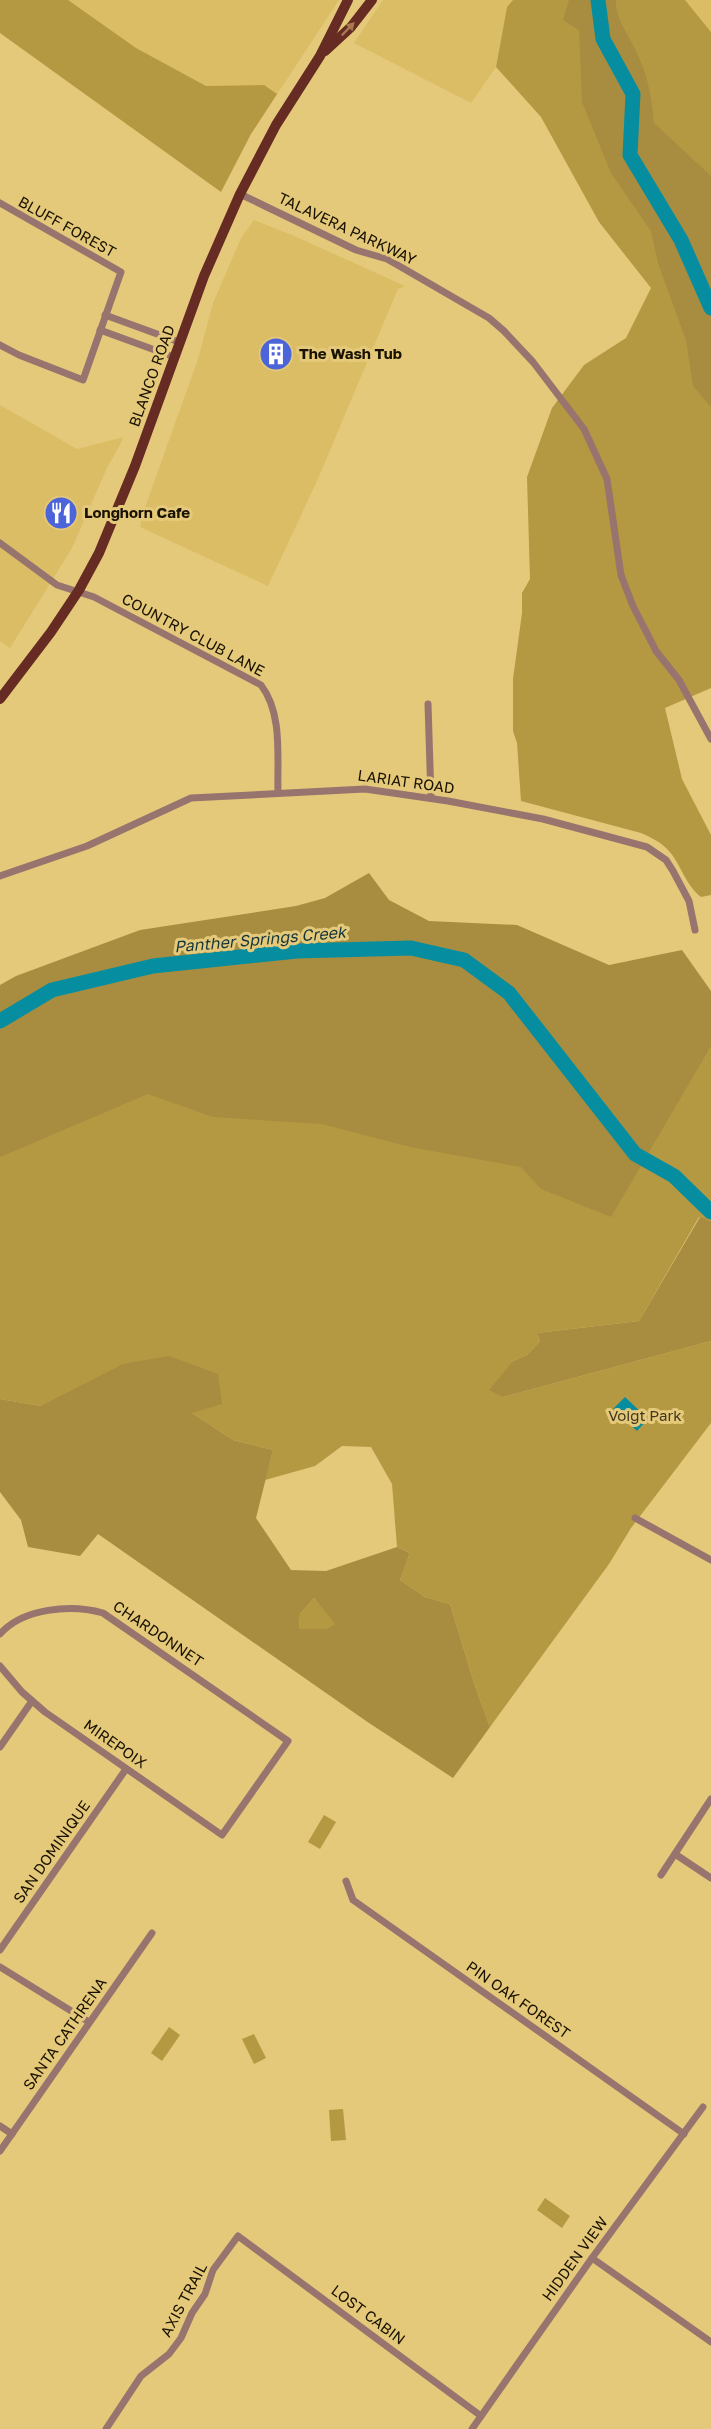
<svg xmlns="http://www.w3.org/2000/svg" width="711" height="2429" font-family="'Golos Text',sans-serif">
	<rect width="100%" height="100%" fill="#e5c97a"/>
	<!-- built -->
	<g fill="#dbbd65">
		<path d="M57,0H339L251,134Z"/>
		<path d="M383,0H513L507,7L496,67L471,103L354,43Z"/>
		<path d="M685,0H711V32L687,3Z"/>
		<path d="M254,220L292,235L405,286L398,289L317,481L268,586L140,527L143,513L198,359L213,303L241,238Z"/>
		<path d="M0,405L77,449L124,437L106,470L72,548L10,648L0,641Z"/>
	</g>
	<!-- green -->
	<g fill="#b59842">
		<path d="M0,0H68L136,48L206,86L264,85L277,94L251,134L221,192L0,33Z"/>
		<path d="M513,0H685L711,32V688L665,708L682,779L711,835V895L701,897C684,884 681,862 666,848C659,841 650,837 641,833L521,801L517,743L513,731V679L522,613V593L530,579L527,477L552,408L584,365L626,338L651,288L599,222L541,117L496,67L507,7Z"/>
		<path d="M711,1030V1221L699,1217L639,1321L537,1333L540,1341L527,1355L513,1361L503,1397L711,1341V1423L631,1528L609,1564L490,1727L475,1686L450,1604L425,1597L400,1580L410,1553L397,1547L392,1484L371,1447L342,1446L315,1466L265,1480L273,1450L233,1440L192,1413L41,1406L0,1399V1124L52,1088Z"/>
		<path d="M314,1598L336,1624L326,1629H299L300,1614Z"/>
		<path d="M324,1815L336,1822L320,1849L308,1842Z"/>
		<path d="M169,2027L180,2035L162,2061L151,2053Z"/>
		<path d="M254,2034L266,2058L254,2064L242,2039Z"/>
		<path d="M343,2109L346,2140L331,2141L329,2110Z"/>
		<path d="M545,2198L570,2216L562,2228L537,2210Z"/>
	</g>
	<!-- forest -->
	<g fill="#a88d40" fill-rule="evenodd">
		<path d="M569,0H616C615,21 633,40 640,60C649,81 652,101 654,123L711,176V407L693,386L686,340L658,263L651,231L611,173L582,102L579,30L563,20Z"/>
		<path d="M369,873L389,900L429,921L517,925L609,965L682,950L711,991V1046L611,1217L541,1189L521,1167L410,1147L322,1124L213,1117L148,1094L0,1157V985L16,976L140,930L296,906L325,898Z"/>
		<path d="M700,1217L711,1221V1341L503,1397L489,1390L513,1361L527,1355L540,1341L537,1333L639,1321Z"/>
		<path d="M169,1356L218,1374L222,1404L192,1413L233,1440L273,1450L256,1518L291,1570L326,1571L397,1547L410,1553L400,1580L425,1597L450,1604L475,1686L490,1727L453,1778L369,1723L98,1534L80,1556L28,1547L21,1520L0,1492V1399L41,1406L123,1364ZM314,1598L335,1624L326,1629H299L300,1614Z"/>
	</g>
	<!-- water -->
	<path fill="#068ea0" d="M625,1397L648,1419L637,1431L613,1409Z"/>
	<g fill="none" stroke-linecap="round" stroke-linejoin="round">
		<!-- river -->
		<g stroke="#068ea0" stroke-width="15">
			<path d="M598,0L603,39L633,94L630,155L681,240L711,308"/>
			<path d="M0,1021L52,990L153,966L297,951L411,948L464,960L509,993L635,1154L674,1176L711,1212"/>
		</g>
		<!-- street -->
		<g stroke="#98746e" stroke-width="7">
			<path d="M240,194L356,250L387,259L401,267L489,318L504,331L533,362L584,429L607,479L621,575L633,606L656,651L679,680L711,739"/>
			<path d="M0,203L121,272L83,380L19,355L0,345"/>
			<path d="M105,315L179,342"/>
			<path d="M100,330L174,357"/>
			<path d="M0,543L57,585L94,597L261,685C283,714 277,757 278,792"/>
			<path d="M428,704L431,798"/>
			<path d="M0,876L87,846L191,798L365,789L448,801L543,819L647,847L666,860L673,871L689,901L695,930"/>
			<path d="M635,1518L711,1560"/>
			<path d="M0,1634C23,1608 71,1604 103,1613L288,1741L222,1835L45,1712L22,1692L0,1666"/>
			<path d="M0,1747L32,1701"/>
			<path d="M675,1854L711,1878"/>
			<path d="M661,1875L711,1799"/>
			<path d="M346,1881L353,1900L684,2134"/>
			<path d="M0,1950L126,1769"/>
			<path d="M0,1967L89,2022"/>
			<path d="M0,2126L12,2134"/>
			<path d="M0,2151L152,1933"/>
			<path d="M592,2258L711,2342"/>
			<path d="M106,2429L141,2376L169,2354L181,2338L192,2313L205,2294L213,2270L238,2236L481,2416"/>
			<path d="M472,2429L592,2258L703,2107"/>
		</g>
		<!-- primary -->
		<g stroke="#662b23" stroke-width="10">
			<path d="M325,51L351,27L372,0"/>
			<path d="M0,699L51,632L79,590L99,553L135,466L204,276L240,194L276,125L320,56L348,0"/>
		</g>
	</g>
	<!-- one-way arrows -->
	<defs><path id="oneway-solid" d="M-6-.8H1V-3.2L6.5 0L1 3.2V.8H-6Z" transform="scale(1.5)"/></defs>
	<use fill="#a67a4e" href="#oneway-solid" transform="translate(348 29) rotate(-46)"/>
	<!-- icons -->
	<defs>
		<symbol id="building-disc" viewBox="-11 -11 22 22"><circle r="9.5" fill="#4c64d9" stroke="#e5c97a"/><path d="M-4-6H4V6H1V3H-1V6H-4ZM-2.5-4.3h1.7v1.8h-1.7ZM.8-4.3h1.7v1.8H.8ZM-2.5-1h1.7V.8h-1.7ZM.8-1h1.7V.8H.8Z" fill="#fff"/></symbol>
		<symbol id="restaurant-disc" viewBox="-11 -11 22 22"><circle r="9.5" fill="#4c64d9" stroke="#e5c97a"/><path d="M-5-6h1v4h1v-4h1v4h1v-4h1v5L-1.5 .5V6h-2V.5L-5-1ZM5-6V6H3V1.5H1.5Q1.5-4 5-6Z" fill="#fff"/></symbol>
	</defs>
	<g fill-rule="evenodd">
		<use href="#building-disc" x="257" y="335" width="38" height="38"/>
		<use href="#restaurant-disc" x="42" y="494" width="38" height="38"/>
	</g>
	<g text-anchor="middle" stroke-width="6" stroke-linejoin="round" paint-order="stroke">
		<!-- street labels -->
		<g font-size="15" fill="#1a1200" stroke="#e5c97a">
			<text transform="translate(67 227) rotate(29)" y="5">BLUFF FOREST</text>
			<text transform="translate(347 229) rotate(25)" y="5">TALAVERA PARKWAY</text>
			<text transform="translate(152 376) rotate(-70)" y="5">BLANCO ROAD</text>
			<text transform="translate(193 635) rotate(28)" y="5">COUNTRY CLUB LANE</text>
			<text transform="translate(406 782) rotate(8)" y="5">LARIAT ROAD</text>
			<text transform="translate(158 1634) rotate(34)" y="5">CHARDONNET</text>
			<text transform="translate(115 1744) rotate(35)" y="5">MIREPOIX</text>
			<text transform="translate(52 1852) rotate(-55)" y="5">SAN DOMINIQUE</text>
			<text transform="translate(518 2000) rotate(35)" y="5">PIN OAK FOREST</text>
			<text transform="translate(65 2034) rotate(-55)" y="5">SANTA CATHRENA</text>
			<text transform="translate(575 2259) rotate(-54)" y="5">HIDDEN VIEW</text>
			<text transform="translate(184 2300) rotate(-62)" y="5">AXIS TRAIL</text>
			<text transform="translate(368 2315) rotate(37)" y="5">LOST CABIN</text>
		</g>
		<!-- poi labels -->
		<g font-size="15" font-weight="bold" fill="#1a1200" stroke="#e5c97a" text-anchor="start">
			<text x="299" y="359">The Wash Tub</text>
			<text x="84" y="518">Longhorn Cafe</text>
		</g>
		<!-- park labels -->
		<g font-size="15" fill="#40371f" stroke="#e5c97a">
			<text x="645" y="1421">Voigt Park</text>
		</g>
		<!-- water labels -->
		<g font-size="16" font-style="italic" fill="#15373c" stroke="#e5c97a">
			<text transform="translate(260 939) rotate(-5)" y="6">Panther Springs Creek</text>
		</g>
	</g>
</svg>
